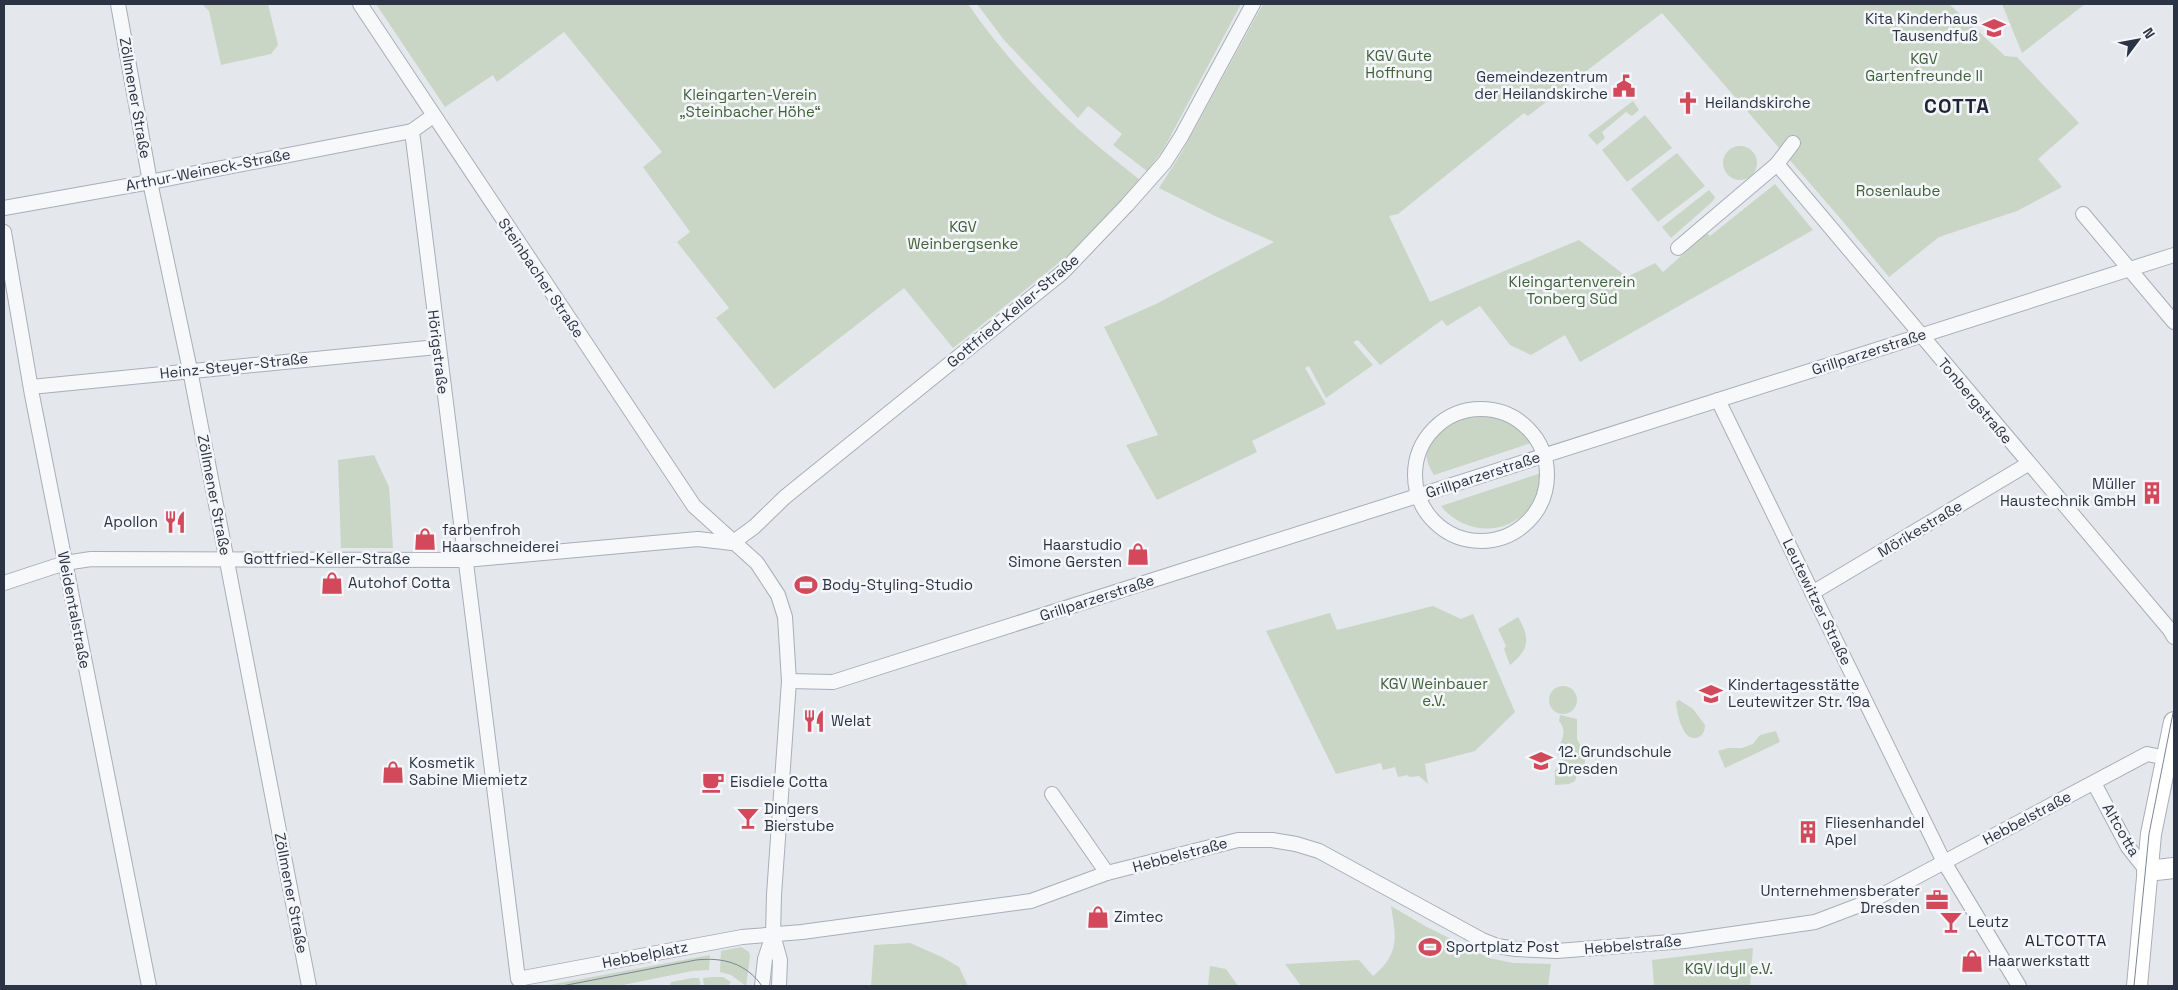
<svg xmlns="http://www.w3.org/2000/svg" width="2178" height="990" font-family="'Space Grotesk',sans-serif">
	<rect width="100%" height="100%" fill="#e4e7ec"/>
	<!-- green -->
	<g fill="#c9d6c5">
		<path d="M202,4H268L278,45L271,54L221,65L209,11Z"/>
		<path d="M376,4H968C999,49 1037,91 1077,128C1097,146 1119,163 1140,180L1072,252L953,348L904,288L774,389L716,318L729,308L677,242L690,232L643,167L662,152L564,32L497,82L493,75L445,107Z"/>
		<path d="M977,4H1241L1163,150L1147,171L1113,145L1122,134L1091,108L1088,106L1078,118L1004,40Z"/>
		<path d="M1263,4H1949L2005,56L2017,57L2079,123L2038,159L2062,187L2017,211L1939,237L1889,277L1840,218L1662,13L1528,116L1524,113L1398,214L1389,216L1430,302L1579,240L1627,277L1655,263L1663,272L1707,233L1710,236L1775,184L1813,230L1580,362L1565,335L1531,355L1510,345L1480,306L1447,326L1442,320L1380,365L1358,340L1353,342L1373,365L1326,398L1309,366L1305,368L1326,404L1252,441L1257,452L1157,500L1126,445L1158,435L1104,327L1156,304L1274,242L1217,217L1159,188L1182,152Z"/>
		<path d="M2002,4H2085L2022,53Z"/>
		<path d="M1633,101L1639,110L1632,116L1626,112L1602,132L1605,138L1597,145L1588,135Z"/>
		<path d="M1645,115L1672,148L1627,182L1602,150Z"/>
		<circle cx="1740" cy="163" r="17"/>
		<path d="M1677,153L1705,186L1658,222L1631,189Z"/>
		<path d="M1709,190L1715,197L1713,201L1671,238L1662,227Z"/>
		<path d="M1478,415C1500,417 1519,423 1531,443L1434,475C1410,439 1448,422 1478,415Z"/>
		<path d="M374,455L389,487L393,548H341L338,460Z"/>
		<path d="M1538,474L1541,475C1539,487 1537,502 1527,511C1503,537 1462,533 1441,506Z"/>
		<path d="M1433,606L1461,619L1473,614L1515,712L1475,751L1425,764L1428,784L1419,776L1409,777L1408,775L1398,777L1395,767L1383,770L1381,763L1336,774L1266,631L1330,613L1337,630Z"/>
		<path d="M1518,617C1530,638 1530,649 1510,665L1504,649L1506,646L1498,629Z"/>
		<circle cx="1563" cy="700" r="14"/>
		<path d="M1679,700L1693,709L1705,725C1705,739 1691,743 1684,731C1679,722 1677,712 1676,702Z"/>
		<path d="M1560,715L1577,719V739L1582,749L1585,748V765L1580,766L1575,781L1569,784L1555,785V770L1563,763L1557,749C1563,740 1567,730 1559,721Z"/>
		<path d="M1776,731L1780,742L1725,768L1718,751L1728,748H1742L1753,744L1760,735Z"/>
		<path d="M1391,906L1425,926L1489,958L1513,963L1551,964L1548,986H1301L1285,964L1359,960L1373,976C1400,954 1396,937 1391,906Z"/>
		<path d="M910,943L942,957L959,967L968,986H871L874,945Z"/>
		<path d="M741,947L749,952L750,956L746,986L731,975L720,972L721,951Z"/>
		<path d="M1753,948L1750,986H1654L1652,960Z"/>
		<path d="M710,955L709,970L692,971L618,986H544Z"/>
		<path d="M1210,966L1226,969L1238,986H1208Z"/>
		<path d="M712,977H723L731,982L728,986H704L703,978Z"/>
		<path d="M692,978H699L701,986H670L671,982Z"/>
	</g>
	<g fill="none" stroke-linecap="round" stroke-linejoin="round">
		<defs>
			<g id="minor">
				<path d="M118,4L150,182L190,370L309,986"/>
				<path d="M360,4L694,506L757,563L778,595L785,617L789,681L774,895L773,935L780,960L779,986"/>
				<path d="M433,116L412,131L518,979L742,937L802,932L1031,901L1107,873L1238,840H1272L1296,844L1319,851L1482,940L1497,946L1516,949L1557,951L1684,941L1815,922L1873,900L2147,754L2167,758"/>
				<path d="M1777,164L2170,630L2174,637"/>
				<path d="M4,208L150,182L412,131"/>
				<path d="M2083,214L2174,322"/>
				<path d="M4,232L32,395L149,986"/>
				<path d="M1678,248L1777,164L1793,143"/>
				<path d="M31,387L437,347"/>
				<path d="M1718,400L1944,862L2019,986"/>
				<circle cx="1481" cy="475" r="66"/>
				<path d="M732,543L754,527L785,497L1063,272L1127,205L1165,162L1181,137L1253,4"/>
				<path d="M4,583L65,563L91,559L465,560L698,539L732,543"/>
				<path d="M1812,593L2028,464"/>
				<path d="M789,681L833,682L2174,255"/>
				<path d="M2094,783L2128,847L2147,871"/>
				<path d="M1052,794L1107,873"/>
				<path d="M762,986L765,959L773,935"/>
			</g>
			<g id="secondary">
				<path d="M2147,871L2174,868"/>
				<path d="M2137,986L2151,834L2174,722"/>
			</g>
		</defs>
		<!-- minor casing -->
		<use href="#minor" stroke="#a9aeb7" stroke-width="16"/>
		<!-- secondary casing -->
		<use href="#secondary" stroke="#a9aeb7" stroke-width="22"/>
		<!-- minor -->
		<use href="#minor" stroke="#f7f8fa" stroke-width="14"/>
		<!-- secondary -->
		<use href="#secondary" stroke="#fff" stroke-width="20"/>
		<!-- tram -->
		<g stroke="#7d8696" stroke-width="1">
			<path d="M562,986L696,960C723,957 746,963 762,986"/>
			<path d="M2134,986L2149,834L2174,708"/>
		</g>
	</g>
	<!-- icons -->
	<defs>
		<symbol id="school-bare" viewBox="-9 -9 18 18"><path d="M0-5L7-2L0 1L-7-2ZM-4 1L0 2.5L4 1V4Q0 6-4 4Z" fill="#d1495b" stroke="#f4f6f9" stroke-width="2.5" paint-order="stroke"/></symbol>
		<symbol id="civic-bare" viewBox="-9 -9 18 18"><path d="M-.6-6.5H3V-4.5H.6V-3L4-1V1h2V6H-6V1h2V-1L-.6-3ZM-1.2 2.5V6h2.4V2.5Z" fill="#d1495b" stroke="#f4f6f9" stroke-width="2.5" paint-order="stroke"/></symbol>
		<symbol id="church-bare" viewBox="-9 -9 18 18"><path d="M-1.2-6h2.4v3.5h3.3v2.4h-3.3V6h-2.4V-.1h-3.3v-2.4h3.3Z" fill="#d1495b" stroke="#f4f6f9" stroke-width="2.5" paint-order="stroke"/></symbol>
		<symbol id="building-bare" viewBox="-9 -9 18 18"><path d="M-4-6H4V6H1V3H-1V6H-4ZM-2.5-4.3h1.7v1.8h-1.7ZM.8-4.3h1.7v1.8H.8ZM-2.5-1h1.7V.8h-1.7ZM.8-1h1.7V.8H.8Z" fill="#d1495b" stroke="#f4f6f9" stroke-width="2.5" paint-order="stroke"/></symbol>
		<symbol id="restaurant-bare" viewBox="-9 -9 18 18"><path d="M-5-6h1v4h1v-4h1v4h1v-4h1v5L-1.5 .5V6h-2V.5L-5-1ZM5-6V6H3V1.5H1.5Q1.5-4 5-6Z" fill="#d1495b" stroke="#f4f6f9" stroke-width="2.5" paint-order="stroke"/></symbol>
		<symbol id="shop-bare" viewBox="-9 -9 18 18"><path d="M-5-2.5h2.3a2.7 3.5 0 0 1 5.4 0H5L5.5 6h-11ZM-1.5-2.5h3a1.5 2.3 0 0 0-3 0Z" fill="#d1495b" stroke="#f4f6f9" stroke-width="2.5" paint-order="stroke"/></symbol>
		<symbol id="stadium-bare" viewBox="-9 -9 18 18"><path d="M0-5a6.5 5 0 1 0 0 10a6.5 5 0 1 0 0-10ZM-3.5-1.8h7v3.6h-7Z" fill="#d1495b" stroke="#f4f6f9" stroke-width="2.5" paint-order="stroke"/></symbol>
		<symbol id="cafe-bare" viewBox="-9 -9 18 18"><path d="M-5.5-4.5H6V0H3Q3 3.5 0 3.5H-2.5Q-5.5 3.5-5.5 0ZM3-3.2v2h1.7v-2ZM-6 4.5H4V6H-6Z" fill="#d1495b" stroke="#f4f6f9" stroke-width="2.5" paint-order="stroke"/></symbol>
		<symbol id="bar-bare" viewBox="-9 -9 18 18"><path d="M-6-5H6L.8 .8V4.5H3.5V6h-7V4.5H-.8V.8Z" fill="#d1495b" stroke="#f4f6f9" stroke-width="2.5" paint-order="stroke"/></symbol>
		<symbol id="office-bare" viewBox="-9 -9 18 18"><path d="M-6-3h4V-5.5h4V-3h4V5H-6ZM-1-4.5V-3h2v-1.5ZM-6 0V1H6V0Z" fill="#d1495b" stroke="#f4f6f9" stroke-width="2.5" paint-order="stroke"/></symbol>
	</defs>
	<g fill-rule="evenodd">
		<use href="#school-bare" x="1978" y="12" width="32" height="32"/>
		<use href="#civic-bare" x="1608" y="70" width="32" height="32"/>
		<use href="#church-bare" x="1672" y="87" width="32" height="32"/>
		<use href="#building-bare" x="2136" y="477" width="32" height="32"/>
		<use href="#restaurant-bare" x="159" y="506" width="32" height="32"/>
		<use href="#shop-bare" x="409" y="523" width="32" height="32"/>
		<use href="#shop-bare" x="1122" y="538" width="32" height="32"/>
		<use href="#shop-bare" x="316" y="567" width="32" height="32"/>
		<use href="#stadium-bare" x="790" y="569" width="32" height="32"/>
		<use href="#school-bare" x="1695" y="678" width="32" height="32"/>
		<use href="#restaurant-bare" x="798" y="705" width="32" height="32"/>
		<use href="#school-bare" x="1525" y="745" width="32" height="32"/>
		<use href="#shop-bare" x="377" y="756" width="32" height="32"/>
		<use href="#cafe-bare" x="697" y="766" width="32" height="32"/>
		<use href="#bar-bare" x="732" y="802" width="32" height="32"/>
		<use href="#building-bare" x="1792" y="816" width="32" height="32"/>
		<use href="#office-bare" x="1921" y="884" width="32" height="32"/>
		<use href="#shop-bare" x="1082" y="901" width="32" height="32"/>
		<use href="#bar-bare" x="1935" y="906" width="32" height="32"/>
		<use href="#stadium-bare" x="1414" y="931" width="32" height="32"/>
		<use href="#shop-bare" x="1956" y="945" width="32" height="32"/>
	</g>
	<g text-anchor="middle" stroke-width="5" stroke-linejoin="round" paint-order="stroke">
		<!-- poi labels -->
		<g font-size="15" fill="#2b3445" stroke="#f4f6f9" text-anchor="start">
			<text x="1978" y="24" text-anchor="end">Kita Kinderhaus<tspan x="1978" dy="17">Tausendfuß</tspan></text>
			<text x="1608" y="82" text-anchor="end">Gemeindezentrum<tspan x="1608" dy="17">der Heilandskirche</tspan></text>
			<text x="1705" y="108">Heilandskirche</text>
			<text x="2136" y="489" text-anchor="end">Müller<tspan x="2136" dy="17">Haustechnik GmbH</tspan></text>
			<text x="158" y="527" text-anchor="end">Apollon</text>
			<text x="442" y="535">farbenfroh<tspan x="442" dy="17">Haarschneiderei</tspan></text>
			<text x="1122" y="550" text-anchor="end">Haarstudio<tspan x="1122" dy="17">Simone Gersten</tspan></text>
			<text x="348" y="588">Autohof Cotta</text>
			<text x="822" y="590">Body-Styling-Studio</text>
			<text x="1728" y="690">Kindertagesstätte<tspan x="1728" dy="17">Leutewitzer Str. 19a</tspan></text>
			<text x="831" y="726">Welat</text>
			<text x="1558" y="757">12. Grundschule<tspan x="1558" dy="17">Dresden</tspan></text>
			<text x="409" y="768">Kosmetik<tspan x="409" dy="17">Sabine Miemietz</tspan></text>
			<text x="730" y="787">Eisdiele Cotta</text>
			<text x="764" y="814">Dingers<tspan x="764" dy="17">Bierstube</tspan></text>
			<text x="1825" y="828">Fliesenhandel<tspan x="1825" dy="17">Apel</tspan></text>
			<text x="1920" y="896" text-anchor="end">Unternehmensberater<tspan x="1920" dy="17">Dresden</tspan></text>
			<text x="1114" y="922">Zimtec</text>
			<text x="1968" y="927">Leutz</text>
			<text x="1446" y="952">Sportplatz Post</text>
			<text x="1988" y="966">Haarwerkstatt</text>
		</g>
		<!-- park labels -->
		<g font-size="15" fill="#3f6138" stroke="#f4f6f9">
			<text x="1399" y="61">KGV Gute<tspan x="1399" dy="17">Hoffnung</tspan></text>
			<text x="1924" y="64">KGV<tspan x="1924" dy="17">Gartenfreunde II</tspan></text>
			<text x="750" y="100">Kleingarten-Verein<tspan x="750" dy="17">„Steinbacher Höhe“</tspan></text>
			<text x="1898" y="196">Rosenlaube</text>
			<text x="963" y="232">KGV<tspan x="963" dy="17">Weinbergsenke</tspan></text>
			<text x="1572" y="287">Kleingartenverein<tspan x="1572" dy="17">Tonberg Süd</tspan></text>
			<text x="1434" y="689">KGV Weinbauer<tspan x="1434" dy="17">e.V.</tspan></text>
			<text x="1729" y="974">KGV Idyll e.V.</text>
		</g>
		<!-- street labels -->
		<g font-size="15" fill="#2b3445" stroke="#f4f6f9">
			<text transform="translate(135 98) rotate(80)" y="5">Zöllmener Straße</text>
			<text transform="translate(208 170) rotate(-11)" y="5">Arthur-Weineck-Straße</text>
			<text transform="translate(541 278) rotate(56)" y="5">Steinbacher Straße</text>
			<text transform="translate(1013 311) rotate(-40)" y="5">Gottfried-Keller-Straße</text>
			<text transform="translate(438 352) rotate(83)" y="5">Hörigstraße</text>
			<text transform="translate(1869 352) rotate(-18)" y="5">Grillparzerstraße</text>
			<text transform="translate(234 366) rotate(-6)" y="5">Heinz-Steyer-Straße</text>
			<text transform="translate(1975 401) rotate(50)" y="5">Tonbergstraße</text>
			<text transform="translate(1483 475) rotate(-18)" y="5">Grillparzerstraße</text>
			<text transform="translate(214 495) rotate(79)" y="5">Zöllmener Straße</text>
			<text transform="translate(1920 529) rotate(-31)" y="5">Mörikestraße</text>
			<text x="327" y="564">Gottfried-Keller-Straße</text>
			<text transform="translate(1097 598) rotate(-18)" y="5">Grillparzerstraße</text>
			<text transform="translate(1817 602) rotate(64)" y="5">Leutewitzer Straße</text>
			<text transform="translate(74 610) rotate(79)" y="5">Weidentalstraße</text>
			<text transform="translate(2027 818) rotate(-28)" y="5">Hebbelstraße</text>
			<text transform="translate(2121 830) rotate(60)" y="5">Altcotta</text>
			<text transform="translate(1180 855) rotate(-15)" y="5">Hebbelstraße</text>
			<text transform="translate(291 893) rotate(79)" y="5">Zöllmener Straße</text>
			<text transform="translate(1633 945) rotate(-5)" y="5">Hebbelstraße</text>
			<text transform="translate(645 955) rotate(-11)" y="5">Hebbelplatz</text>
		</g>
		<!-- neighbourhood labels -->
		<g font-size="16" letter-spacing="1" fill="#1d2536" stroke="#f4f6f9">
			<text x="2066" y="946">ALTCOTTA</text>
		</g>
		<!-- district labels -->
		<g font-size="20" font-weight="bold" letter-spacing="1" fill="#1d2536" stroke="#f4f6f9">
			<text x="1957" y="113">COTTA</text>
		</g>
	</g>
	<!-- border -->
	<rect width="2178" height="990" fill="none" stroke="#2b3445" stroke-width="10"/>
	<!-- north arrow -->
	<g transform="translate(2138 40) rotate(58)" stroke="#f4f6f9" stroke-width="4" paint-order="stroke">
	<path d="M0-4L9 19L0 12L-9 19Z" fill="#2b3445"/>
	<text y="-8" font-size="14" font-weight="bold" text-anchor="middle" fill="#2b3445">N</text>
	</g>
</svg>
